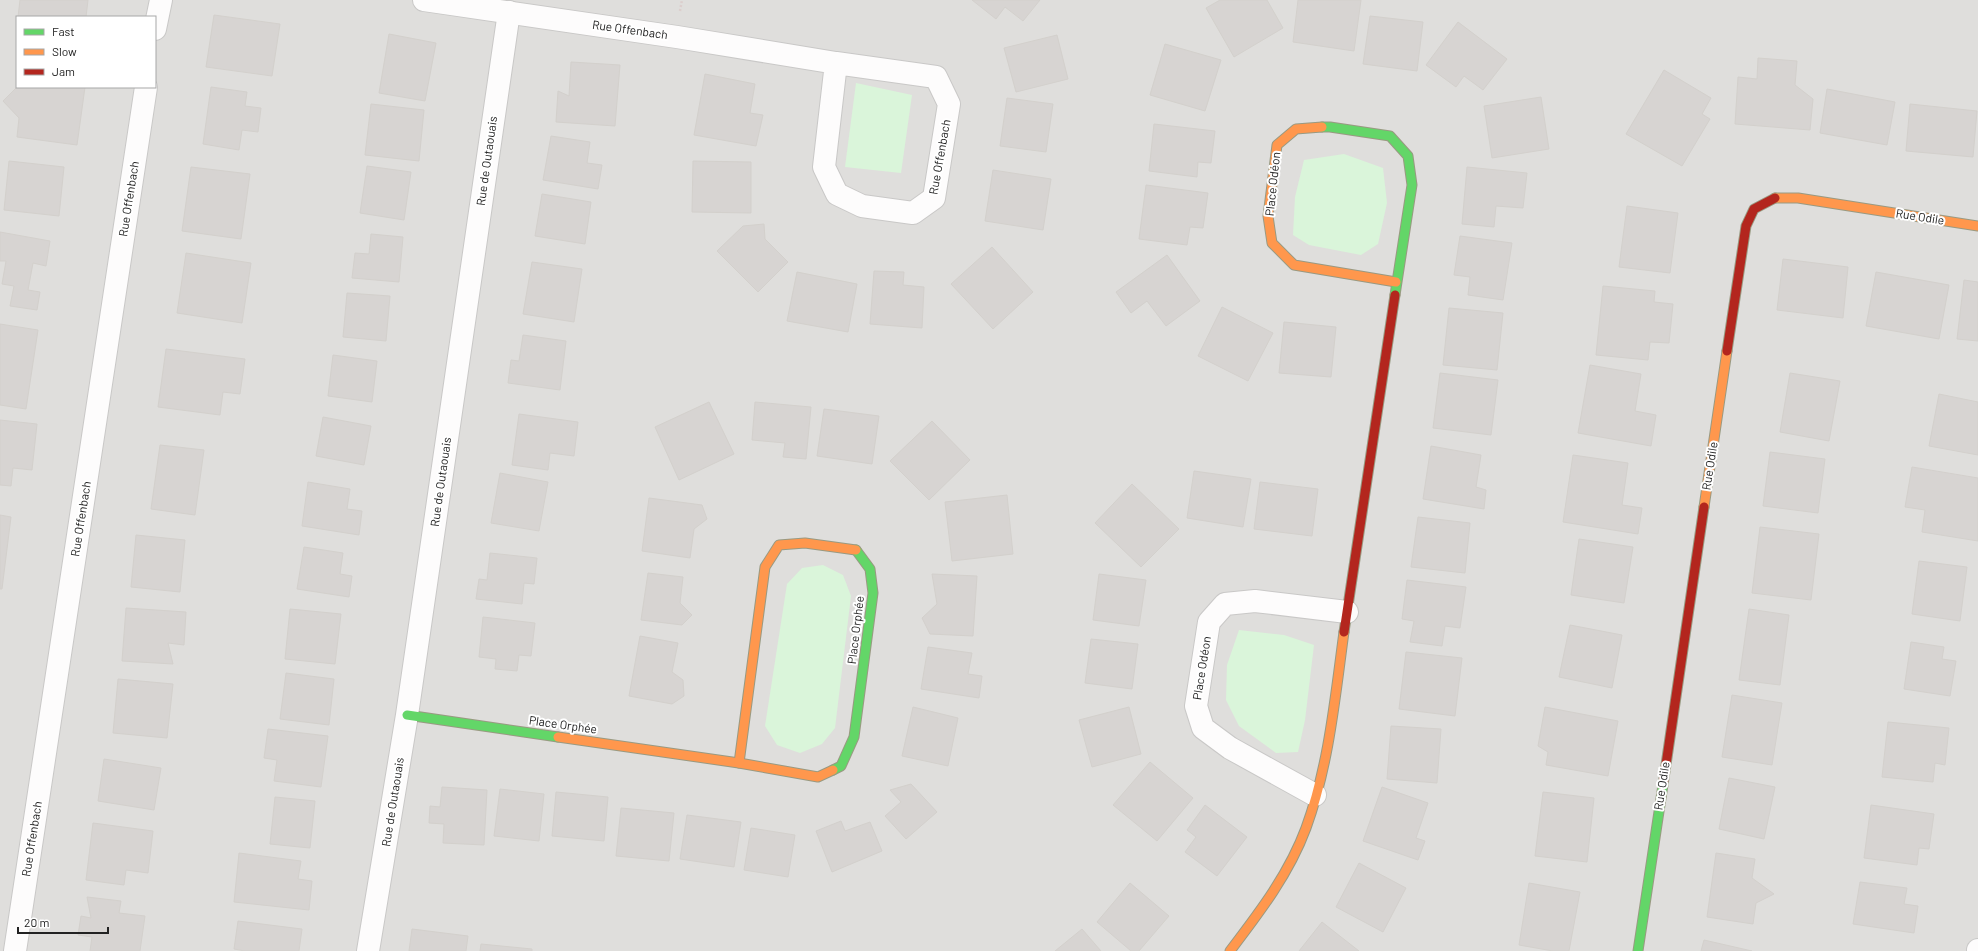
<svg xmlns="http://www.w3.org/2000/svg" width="1978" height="951" font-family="Barlow,sans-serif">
	<rect width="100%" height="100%" fill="#f0eeeb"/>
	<!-- residential -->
	<path fill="#dfdedc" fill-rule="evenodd" d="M0,0H1978V951H0ZM17,17H155V87H17Z"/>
	<!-- park -->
	<g fill="#daf5da">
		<path d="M856,83L912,95L901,173L845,167Z"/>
		<path d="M1344,154L1383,168L1387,203L1378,244L1361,255L1309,245L1293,235L1295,197L1304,160Z"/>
		<path d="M823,565L843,575L851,596L835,728L822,744L800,753L777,745L765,726L787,584L802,568Z"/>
		<path d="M1239,630L1284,635L1314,645L1305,720L1298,752L1276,753L1239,726L1226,700L1227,665Z"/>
	</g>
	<!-- building -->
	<g fill="#d7d4d2" stroke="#d3d0cc">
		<path d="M20,0H88L86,17H18Z"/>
		<path d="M972,0H1040L1023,21L1005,7L996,19Z"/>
		<path d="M1220,0H1267L1283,28L1234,57L1206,8Z"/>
		<path d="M1298,0H1361L1354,51L1293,42Z"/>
		<path d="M214,15L280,24L272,76L206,67Z"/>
		<path d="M1370,16L1423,22L1417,71L1363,64Z"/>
		<path d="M1458,22L1507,59L1483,90L1464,76L1456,87L1426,65Z"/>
		<path d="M389,34L436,43L425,101L379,93Z"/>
		<path d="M1057,35L1068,79L1016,92L1004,48Z"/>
		<path d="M1165,44L1221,60L1205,111L1150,95Z"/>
		<path d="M1758,58L1797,61L1795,85L1813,99L1810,130L1735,124L1738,77L1757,79Z"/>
		<path d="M571,62L620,65L615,126L556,122L558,91L569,96Z"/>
		<path d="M1664,70L1711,98L1702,114L1710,119L1682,166L1626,134Z"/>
		<path d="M705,74L755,84L750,113L763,115L756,146L694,135Z"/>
		<path d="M17,87H85L77,145L17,137L19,118L3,101Z"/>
		<path d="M211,87L247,92L245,106L261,108L258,132L242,130L239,150L203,144Z"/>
		<path d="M1827,89L1895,102L1887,145L1820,133Z"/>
		<path d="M1541,97L1549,149L1492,158L1484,106Z"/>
		<path d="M1007,98L1053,104L1046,152L1000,146Z"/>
		<path d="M371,104L424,110L419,161L365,155Z"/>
		<path d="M1910,104L1977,111L1973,157L1906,151Z"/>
		<path d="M1154,124L1215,131L1211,163L1198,162L1197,177L1149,171Z"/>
		<path d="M551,136L590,142L587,163L602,165L598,189L543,180Z"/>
		<path d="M9,161L64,167L59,216L4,210Z"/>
		<path d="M693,161L751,162V213L692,212Z"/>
		<path d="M367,166L411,172L404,220L360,213Z"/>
		<path d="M191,167L250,174L241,239L182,231Z"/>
		<path d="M1467,167L1527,173L1523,208L1496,206L1494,227L1462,224Z"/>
		<path d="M993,170L1051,179L1043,230L985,221Z"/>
		<path d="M1146,185L1208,193L1203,228L1190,227L1187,245L1139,239Z"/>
		<path d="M542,194L591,202L585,244L535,236Z"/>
		<path d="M1627,206L1678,213L1670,273L1619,267Z"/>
		<path d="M764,224L765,239L788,262L758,292L717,251L743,226Z"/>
		<path d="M0,232L50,241L46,266L33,263L28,290L40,292L37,310L10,306L14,286L2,284L6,261H0Z"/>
		<path d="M371,234L403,237L399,282L352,278L355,253L369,254Z"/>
		<path d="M1460,236L1512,243L1503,300L1468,295L1470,277L1454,275Z"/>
		<path d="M992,247L1033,292L993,329L951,284Z"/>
		<path d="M186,253L251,263L242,323L177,313Z"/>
		<path d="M1167,255L1200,301L1166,326L1147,301L1131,313L1116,292Z"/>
		<path d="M1783,259L1848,267L1843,318L1777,310Z"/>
		<path d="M532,262L582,269L574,322L523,314Z"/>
		<path d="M874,271L904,272L903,285L924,287L922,328L870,324Z"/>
		<path d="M797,272L857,284L848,332L787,321Z"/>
		<path d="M1876,272L1949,285L1939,339L1866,326Z"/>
		<path d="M1964,280L1978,282V341L1957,339Z"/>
		<path d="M1603,286L1655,291L1654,302L1673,304L1669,343L1650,342L1648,360L1596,355Z"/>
		<path d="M347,293L390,296L386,341L343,337Z"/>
		<path d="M1222,307L1273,333L1248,381L1198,356Z"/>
		<path d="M1449,308L1503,313L1497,370L1443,365Z"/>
		<path d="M1284,322L1336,327L1331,377L1279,373Z"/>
		<path d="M0,324L38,330L26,409L0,405Z"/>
		<path d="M523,335L566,341L560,390L508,383L511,360L519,361Z"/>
		<path d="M166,349L245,359L240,394L223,392L220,415L158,407Z"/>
		<path d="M333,355L377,361L372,402L328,396Z"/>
		<path d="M1590,365L1641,374L1635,411L1656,415L1651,446L1578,433Z"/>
		<path d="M1440,373L1498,380L1491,435L1433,428Z"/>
		<path d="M1790,373L1840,381L1829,441L1780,432Z"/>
		<path d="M1939,394L1978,402V455L1929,446Z"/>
		<path d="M709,402L734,454L679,480L655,427Z"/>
		<path d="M755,402L811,407L806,459L783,457L785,443L752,440Z"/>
		<path d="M824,409L879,416L872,464L817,456Z"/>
		<path d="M519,414L578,422L574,456L550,453L548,470L512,465Z"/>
		<path d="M323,417L371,426L364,465L316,456Z"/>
		<path d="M0,420L37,424L32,470L13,468L11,486L0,485Z"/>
		<path d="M932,421L970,460L929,500L890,461Z"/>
		<path d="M160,445L204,450L195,515L151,509Z"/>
		<path d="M1431,446L1481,455L1476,487L1486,490L1484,509L1423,499Z"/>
		<path d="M1770,452L1825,459L1818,513L1763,506Z"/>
		<path d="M1573,455L1628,463L1622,505L1642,508L1638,534L1563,522Z"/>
		<path d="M1912,467L1978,478V541L1922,532L1925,510L1905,507Z"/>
		<path d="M1194,471L1251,479L1243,527L1187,518Z"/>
		<path d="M500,473L548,482L539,531L491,523Z"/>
		<path d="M308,482L350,489L347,509L362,511L359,535L302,526Z"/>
		<path d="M1260,482L1318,489L1312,536L1254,529Z"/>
		<path d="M1132,484L1179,529L1141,567L1095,523Z"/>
		<path d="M1007,495L1013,554L952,561L945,502Z"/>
		<path d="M649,498L702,505L707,519L694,529L690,558L642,551Z"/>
		<path d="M0,515L11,517L2,589H0Z"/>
		<path d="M1418,517L1470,523L1465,573L1411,567Z"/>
		<path d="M1760,527L1819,534L1811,600L1752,593Z"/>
		<path d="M136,535L185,540L180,592L131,587Z"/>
		<path d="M1579,539L1633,547L1624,603L1571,595Z"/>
		<path d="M304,547L343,553L340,574L352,576L349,597L297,589Z"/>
		<path d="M490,553L537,558L534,584L524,583L522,604L476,599L479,579L487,580Z"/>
		<path d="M1919,561L1967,567L1960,621L1912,614Z"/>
		<path d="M648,573L683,577L680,603L692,615L682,625L641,620Z"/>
		<path d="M932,574L977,576L973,636L930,634L922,618L937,604Z"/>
		<path d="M1099,574L1146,580L1139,626L1093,620Z"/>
		<path d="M1407,580L1466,587L1460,628L1445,626L1442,646L1410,642L1414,621L1402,619Z"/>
		<path d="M126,608L186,612L184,645L168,643L173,664L122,661Z"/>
		<path d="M290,609L341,614L335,664L285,659Z"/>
		<path d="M1749,609L1789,615L1780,685L1739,680Z"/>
		<path d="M483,617L535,623L531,656L519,655L517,671L495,669L496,659L479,657Z"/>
		<path d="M1570,625L1622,635L1612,688L1559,677Z"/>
		<path d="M640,636L678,643L672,672L683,680L684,696L672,704L629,696Z"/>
		<path d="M1091,639L1138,644L1132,689L1085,683Z"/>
		<path d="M1911,642L1944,647L1942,659L1956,661L1950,696L1904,689Z"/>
		<path d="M928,647L972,653L968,674L982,676L979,698L921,689Z"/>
		<path d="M1406,652L1462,658L1455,716L1399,709Z"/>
		<path d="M286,673L334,679L329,725L280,719Z"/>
		<path d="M118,679L173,684L167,738L113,733Z"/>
		<path d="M1732,695L1782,703L1772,765L1722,757Z"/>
		<path d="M913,707L958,718L948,766L902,756Z"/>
		<path d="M1129,707L1141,754L1092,767L1079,720Z"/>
		<path d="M1545,707L1618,721L1608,776L1546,765L1548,752L1538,746Z"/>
		<path d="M1888,722L1949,728L1945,765L1935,763L1933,782L1882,777Z"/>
		<path d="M1391,726L1441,729L1437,783L1387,779Z"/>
		<path d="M268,729L328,736L321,787L274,781L277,760L264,758Z"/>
		<path d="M104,759L161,768L154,810L98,801Z"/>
		<path d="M1150,762L1193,798L1157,841L1113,805Z"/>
		<path d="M1729,778L1775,787L1764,839L1719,829Z"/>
		<path d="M911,784L937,812L906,839L885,816L901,802L890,790Z"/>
		<path d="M442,787L487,790L484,845L443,843L444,824L429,823L430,806L440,807Z"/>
		<path d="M1382,787L1428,803L1416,838L1425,841L1418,860L1363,841Z"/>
		<path d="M500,789L544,794L539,841L494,836Z"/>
		<path d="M556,792L608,797L604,841L552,836Z"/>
		<path d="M1543,792L1594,798L1587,862L1535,856Z"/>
		<path d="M275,797L315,801L310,848L270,844Z"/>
		<path d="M1205,805L1247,837L1217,876L1185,852L1196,837L1187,830Z"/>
		<path d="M1871,805L1934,814L1929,849L1919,848L1917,865L1864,858Z"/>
		<path d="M621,808L674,813L669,861L616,856Z"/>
		<path d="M687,815L741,822L734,867L680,859Z"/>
		<path d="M841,821L845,831L870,822L882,851L832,872L816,831Z"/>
		<path d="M93,823L153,831L148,873L126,870L124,885L86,880Z"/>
		<path d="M751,828L795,835L788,877L744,870Z"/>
		<path d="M239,853L301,861L298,879L312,881L309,910L234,902Z"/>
		<path d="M1716,853L1755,859L1752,878L1774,894L1756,903L1753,924L1707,917Z"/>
		<path d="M1359,863L1406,888L1383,932L1336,907Z"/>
		<path d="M1860,882L1907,888L1904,904L1918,906L1914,933L1853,924Z"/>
		<path d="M1130,883L1169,916L1139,951H1131L1097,922Z"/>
		<path d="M1529,883L1580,892L1569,951H1553L1519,945Z"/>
		<path d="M87,897L121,901L119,913L145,916L140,951H90L92,937L78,935L81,916L91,918Z"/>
		<path d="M238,921L302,929L299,951H245L234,949Z"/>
		<path d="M1322,922L1359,951H1299Z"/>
		<path d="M412,929L468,936L466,951H409Z"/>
		<path d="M1082,929L1101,951H1055Z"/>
		<path d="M1704,940L1752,951H1701Z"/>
		<path d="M481,944L532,949V951H480Z"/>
	</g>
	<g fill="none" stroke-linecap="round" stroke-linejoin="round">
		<defs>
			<g id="street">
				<path d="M424,0L677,37L836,63L936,77L949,104L934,198L913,213L862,206L837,194L824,167L836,63"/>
				<path d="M155,29L161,0"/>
				<path d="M1315,795L1230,748L1203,728L1196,706L1209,622L1225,604L1255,601L1347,612"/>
				<path d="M15,951L146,87"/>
				<path d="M368,951L407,715L509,12"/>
				<path d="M1978,951V950"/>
			</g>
			<g id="fast">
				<path d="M1322,127H1330L1390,136L1408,156L1412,185L1395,295"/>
				<path d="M407,715L558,737"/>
				<path d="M833,770L841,766L854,737L873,593L870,569L856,550"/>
				<path d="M1638,951L1663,785"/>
			</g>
			<g id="slow">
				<path d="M1322,127L1296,129L1277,145L1268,216L1272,243L1294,265L1396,282"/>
				<path d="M1775,198H1798L1978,226"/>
				<path d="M1704,507L1727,351"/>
				<path d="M558,737L739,763L818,777L833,770"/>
				<path d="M739,763L765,567L779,545L805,543L856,550"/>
				<path d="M1230,951C1259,913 1289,874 1306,828C1329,765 1335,698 1344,632"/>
			</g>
			<g id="jam">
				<path d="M1727,351L1746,226L1754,209L1775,198"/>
				<path d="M1344,632L1395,295"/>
				<path d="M1663,785L1704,507"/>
			</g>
		</defs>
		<!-- street casing -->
		<use href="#street" stroke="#c9c8c7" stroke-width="24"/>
		<!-- fast casing -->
		<use href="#fast" stroke="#999a82" stroke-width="11"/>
		<!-- slow casing -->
		<use href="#slow" stroke="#999a82" stroke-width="11"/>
		<!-- jam casing -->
		<use href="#jam" stroke="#999a82" stroke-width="11"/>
		<!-- path -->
		<path stroke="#dccecd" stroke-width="2.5" stroke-dasharray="2 2" stroke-linecap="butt" d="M680,11L682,0"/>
		<!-- street -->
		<use href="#street" stroke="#fdfcfc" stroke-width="22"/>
		<!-- fast -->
		<use href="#fast" stroke="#63d668" stroke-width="9"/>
		<!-- slow -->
		<use href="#slow" stroke="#ff974d" stroke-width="9"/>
		<!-- jam -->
		<use href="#jam" stroke="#b3261e" stroke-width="9"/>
	</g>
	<g text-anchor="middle" stroke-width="4" stroke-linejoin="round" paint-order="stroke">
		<!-- street labels -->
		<g font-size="12" fill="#222" stroke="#fff">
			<text transform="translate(630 30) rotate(8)" y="4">Rue Offenbach</text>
			<text transform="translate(940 157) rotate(-80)" y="4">Rue Offenbach</text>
			<text transform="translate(487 161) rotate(-82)" y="4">Rue de Outaouais</text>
			<text transform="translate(1273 184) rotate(-84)" y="4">Place Odéon</text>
			<text transform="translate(129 199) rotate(-81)" y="4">Rue Offenbach</text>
			<text transform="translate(1920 217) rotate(9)" y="4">Rue Odile</text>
			<text transform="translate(1710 466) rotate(-81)" y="4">Rue Odile</text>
			<text transform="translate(441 482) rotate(-82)" y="4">Rue de Outaouais</text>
			<text transform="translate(81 519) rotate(-81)" y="4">Rue Offenbach</text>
			<text transform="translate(856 630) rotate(-83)" y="4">Place Orphée</text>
			<text transform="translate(1202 668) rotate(-81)" y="4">Place Odéon</text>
			<text transform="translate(563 725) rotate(8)" y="4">Place Orphée</text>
			<text transform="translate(1662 786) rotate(-81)" y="4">Rue Odile</text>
			<text transform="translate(393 802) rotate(-81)" y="4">Rue de Outaouais</text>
			<text transform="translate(32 839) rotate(-81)" y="4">Rue Offenbach</text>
		</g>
	</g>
	<!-- legend -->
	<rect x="16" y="16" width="140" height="72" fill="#ffffff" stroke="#a7a7a7"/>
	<rect x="24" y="29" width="20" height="6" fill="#63d668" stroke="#a7a7a7"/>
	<text x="52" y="36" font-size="12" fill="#222222">Fast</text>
	<rect x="24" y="49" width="20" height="6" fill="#ff974d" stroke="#a7a7a7"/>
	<text x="52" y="56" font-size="12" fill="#222222">Slow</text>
	<rect x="24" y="69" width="20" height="6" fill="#b3261e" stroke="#a7a7a7"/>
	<text x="52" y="76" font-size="12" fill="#222222">Jam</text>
	<!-- scale -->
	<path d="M18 927v6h90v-6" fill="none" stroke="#222222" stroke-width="2"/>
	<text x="24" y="927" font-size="12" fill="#222222" stroke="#ffffff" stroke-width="3" paint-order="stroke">20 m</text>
</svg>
